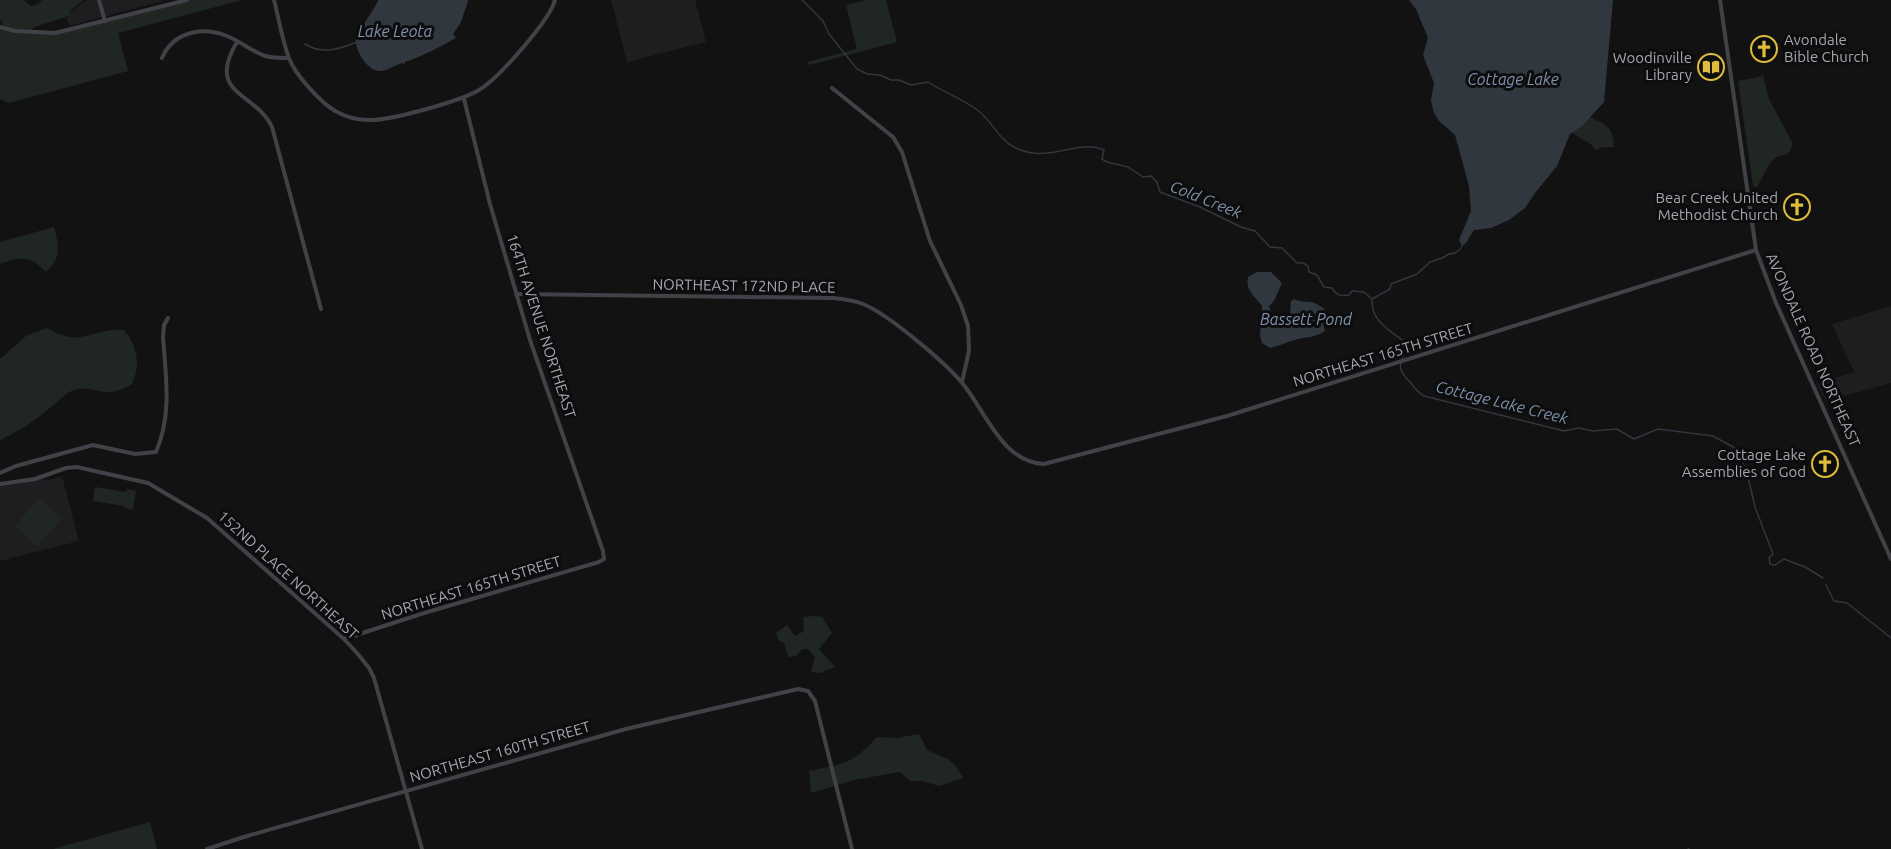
<svg xmlns="http://www.w3.org/2000/svg" width="1891" height="849" font-family="Ubuntu,sans-serif">
	<rect width="100%" height="100%" fill="#121213"/>
	<!-- built -->
	<g fill="#1e1e20">
		<path d="M87,0H166L69,26L67,19L71,12Z"/>
		<path d="M611,0H695L706,42L627,62Z"/>
		<path d="M1891,306V383L1826,401L1817,384L1854,372L1832,324Z"/>
		<path d="M62,476L79,541L0,561V484L40,478L45,481Z"/>
	</g>
	<!-- green -->
	<g fill="#202722">
		<path d="M0,0H23L32,6L38,4L42,0H84L71,10L69,16L34,27L28,33L45,34L186,0H242L118,33L128,71L9,103L0,99V27L5,28L0,19Z"/>
		<path d="M866,0H886L897,42L809,65L807,62L857,49L846,5Z"/>
		<path d="M1763,76L1769,99L1793,144L1788,154C1768,156 1767,172 1757,187L1753,186L1738,81Z"/>
		<path d="M1590,117C1607,126 1613,126 1614,147H1603L1595,150L1592,145L1572,133Z"/>
		<path d="M54,227C59,247 62,257 46,272C30,255 21,256 0,264V242Z"/>
		<path d="M47,328C82,349 91,328 124,330C137,345 141,366 132,384C125,388 115,393 106,392C96,391 88,387 78,389C66,391 60,400 51,407C36,420 18,432 0,440V359L26,336Z"/>
		<path d="M95,487L126,492L127,489L136,491L133,510L124,508V506L93,501Z"/>
		<path d="M39,498L62,518L37,546L15,526Z"/>
		<path d="M813,616L822,617L832,633L819,649L835,667L820,673L811,672L815,657L808,649H802L796,656L788,657L784,643L779,641L776,633L787,625L795,636L804,631L803,617Z"/>
		<path d="M919,734L927,750L948,759L956,766L963,778L939,786L922,781H910L900,772L854,780L811,793L809,771C845,763 851,765 877,737L897,738Z"/>
		<path d="M150,822L157,849H53Z"/>
	</g>
	<!-- water -->
	<g fill="#30373e">
		<path d="M378,0H468V1L461,22L453,34L456,38C442,46 421,57 405,62V64L402,63C394,65 388,71 380,71C365,71 351,44 357,31C359,28 362,27 364,24C368,17 376,7 378,0Z"/>
		<path d="M1409,0H1613L1604,102L1582,126L1570,134L1557,166L1535,193L1525,208L1509,220L1491,228L1474,230L1466,243L1462,246L1459,240L1471,211L1469,186L1455,135L1439,121L1434,113L1431,101L1434,83L1423,55L1428,38L1416,9Z"/>
		<path d="M1257,272H1271L1282,283L1274,301L1269,306L1274,324L1283,322L1290,314L1291,301L1294,299C1308,305 1311,297 1325,310L1323,323L1325,331C1312,339 1307,336 1295,340C1287,342 1279,346 1270,348L1262,343L1260,336L1262,306C1255,296 1245,291 1248,277Z"/>
	</g>
	<g fill="none" stroke-linecap="round" stroke-linejoin="round">
		<!-- stream -->
		<g stroke="#30373e" stroke-width="1.5">
			<path d="M802,0L823,21L829,34L857,69L867,74L880,75L891,80H899L911,85L928,82C943,92 961,98 976,109C998,125 999,148 1032,153C1056,157 1081,140 1104,150L1102,159L1107,162L1128,167L1143,177L1151,176L1157,182L1160,192L1200,207L1241,227L1255,231L1270,247L1282,248L1297,263H1303L1308,266L1309,272L1317,275L1324,287L1332,288C1337,296 1340,296 1349,295L1352,291L1364,292L1372,299"/>
			<path d="M305,44C322,55 340,49 357,42"/>
			<path d="M1372,299L1390,289L1391,284L1417,274L1430,262L1442,258L1449,254C1455,254 1459,252 1462,246"/>
			<path d="M1372,300C1371,321 1390,331 1405,342C1408,361 1390,362 1410,382C1415,388 1417,392 1424,396L1564,431L1579,428L1593,431L1617,429L1634,439L1658,429L1713,436L1737,449L1744,466"/>
			<path d="M1748,477L1755,507L1773,554L1769,558L1770,564L1775,565L1784,559L1805,567L1823,578"/>
			<path d="M1826,585L1834,601L1847,603L1891,638"/>
			<path d="M1688,848L1689,849"/>
		</g>
		<!-- secondary -->
		<g stroke="#414248" stroke-width="4">
			<path d="M99,0L105,21"/>
			<path d="M274,0C279,19 282,40 289,58C295,75 322,104 337,112C346,117 358,120 369,120C389,121 461,101 479,90C498,79 550,20 555,0"/>
			<path d="M1720,0L1756,250L1776,303L1891,559"/>
			<path d="M0,27L15,31L55,33L187,0"/>
			<path d="M237,42C205,95 256,92 272,127L321,309"/>
			<path d="M162,58C173,32 202,26 227,36C240,41 251,51 265,56C272,58 280,58 288,58"/>
			<path d="M832,88L893,137L902,152L930,241L961,305L968,326L969,351L962,382"/>
			<path d="M516,294L832,298C842,299 853,300 863,304C888,314 946,363 963,384C986,412 1002,462 1044,464L1227,416L1756,250"/>
			<path d="M0,473L16,466L93,445L135,454L156,452C172,415 166,378 163,337L164,325L168,318"/>
			<path d="M0,484L35,479L66,468L77,467L148,483L207,518L344,639L357,653L369,668L374,678L422,849"/>
			<path d="M344,639L424,613L599,562L604,559L603,551L530,340L490,204L464,99"/>
			<path d="M207,849L247,836L626,729L798,689L808,691L815,701L852,849"/>
		</g>
	</g>
	<!-- icons -->
	<defs>
		<symbol id="church-ring" viewBox="-11 -11 22 22"><circle r="9.5" fill="#0d0d0e" stroke="#e0bc3d" stroke-width="1.5"/><path d="M-1.2-6h2.4v3.5h3.3v2.4h-3.3V6h-2.4V-.1h-3.3v-2.4h3.3Z" fill="#e0bc3d"/></symbol>
		<symbol id="library-ring" viewBox="-11 -11 22 22"><circle r="9.5" fill="#0d0d0e" stroke="#e0bc3d" stroke-width="1.5"/><path d="M-6-4Q-3-5.5-.7-3.5V5Q-3 3-6 4ZM6-4Q3-5.5 .7-3.5V5Q3 3 6 4Z" fill="#e0bc3d"/></symbol>
	</defs>
	<g fill-rule="evenodd">
		<use href="#church-ring" x="1749" y="34" width="30" height="30"/>
		<use href="#library-ring" x="1696" y="52" width="30" height="30"/>
		<use href="#church-ring" x="1782" y="192" width="30" height="30"/>
		<use href="#church-ring" x="1810" y="449" width="30" height="30"/>
	</g>
	<g text-anchor="middle" stroke-width="6" stroke-linejoin="round" paint-order="stroke">
		<!-- poi labels -->
		<g font-size="15" fill="#a4a7b2" stroke="#0d0d0e" text-anchor="end">
			<text x="1784" y="45" text-anchor="start">Avondale<tspan x="1784" dy="17">Bible Church</tspan></text>
			<text x="1692" y="63">Woodinville<tspan x="1692" dy="17">Library</tspan></text>
			<text x="1778" y="203">Bear Creek United<tspan x="1778" dy="17">Methodist Church</tspan></text>
			<text x="1806" y="460">Cottage Lake<tspan x="1806" dy="17">Assemblies of God</tspan></text>
		</g>
		<!-- street labels -->
		<g font-size="15" fill="#a4a7b2" stroke="#0d0d0e">
			<text transform="translate(744 286) rotate(1)" y="5">NORTHEAST 172ND PLACE</text>
			<text transform="translate(541 326) rotate(72)" y="5">164TH AVENUE NORTHEAST</text>
			<text transform="translate(1813 350) rotate(66)" y="5">AVONDALE ROAD NORTHEAST</text>
			<text transform="translate(1383 355) rotate(-17)" y="5">NORTHEAST 165TH STREET</text>
			<text transform="translate(288 575) rotate(42)" y="5">152ND PLACE NORTHEAST</text>
			<text transform="translate(471 588) rotate(-17)" y="5">NORTHEAST 165TH STREET</text>
			<text transform="translate(500 752) rotate(-16)" y="5">NORTHEAST 160TH STREET</text>
		</g>
		<!-- water labels -->
		<g font-size="16" font-style="italic" fill="#7e91ab" stroke="#0d0d0e">
			<text x="395" y="37">Lake Leota</text>
			<text x="1513" y="85">Cottage Lake</text>
			<text transform="translate(1206 199) rotate(22)" y="6">Cold Creek</text>
			<text x="1306" y="325">Bassett Pond</text>
			<text transform="translate(1502 402) rotate(14)" y="6">Cottage Lake Creek</text>
		</g>
	</g>
</svg>
